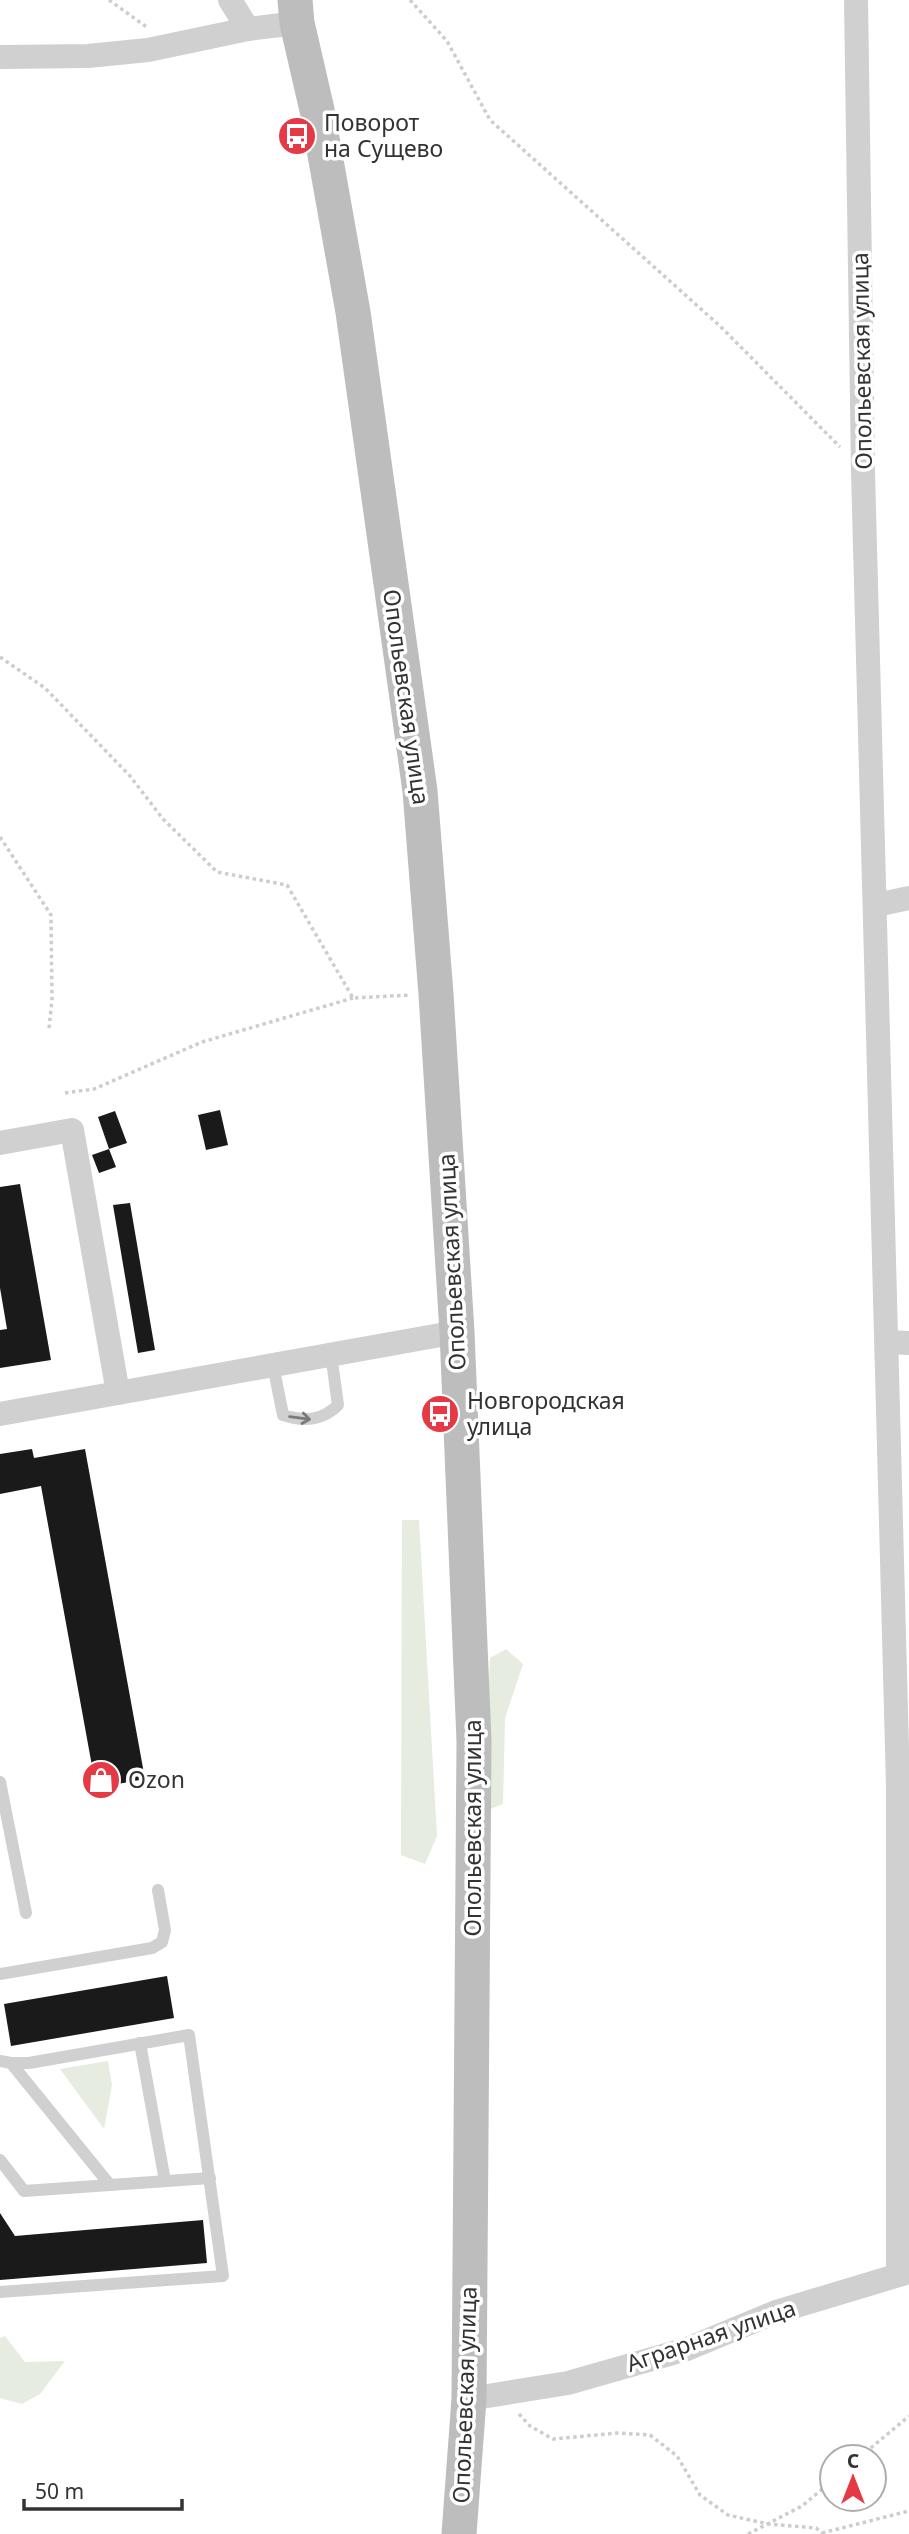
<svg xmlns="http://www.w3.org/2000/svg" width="909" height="2534" font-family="'Noto Sans',sans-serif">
	<rect width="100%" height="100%" fill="#fff"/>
	<!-- green -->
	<g fill="#e6ecdf">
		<path d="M402,1520H419L437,1836L425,1864L401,1855Z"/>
		<path d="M506,1649L523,1664L505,1718L503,1804L488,1810L484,1793L490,1658Z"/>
		<path d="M108,2061L112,2085L104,2129L60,2069Z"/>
		<path d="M5,2336L25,2362L65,2361L40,2394L22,2404L0,2398V2338Z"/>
	</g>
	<!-- building -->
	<g fill="#1a1a1a">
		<path d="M220,1110L228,1145L206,1150L198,1115Z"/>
		<path d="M115,1111L127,1143L109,1149L98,1117Z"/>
		<path d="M109,1149L116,1167L99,1173L92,1155Z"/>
		<path d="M20,1184L51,1360L0,1368V1330L7,1329L0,1288V1187Z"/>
		<path d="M130,1203L155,1350L138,1353L113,1205Z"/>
		<path d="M32,1449L34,1458L85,1449L145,1779L96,1788L41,1486L0,1494V1454Z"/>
		<path d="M167,1976L174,2018L11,2046L4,2004Z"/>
		<path d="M0,2213L15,2236L203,2220L207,2263L0,2280Z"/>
	</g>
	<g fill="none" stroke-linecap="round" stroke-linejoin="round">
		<!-- path -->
		<g stroke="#cdcdcd" stroke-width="3.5" stroke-dasharray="3.5 3.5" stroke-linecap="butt">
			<path d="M109,0L148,28"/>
			<path d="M410,0L447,41L490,120L720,326L840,447"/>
			<path d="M0,657L45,688L130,776L163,819L217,872L287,885L353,998L410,995"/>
			<path d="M0,837L51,915L52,999L49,1029"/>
			<path d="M65,1093L94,1089L202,1042L353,998"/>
			<path d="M519,2414L530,2426L553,2439L618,2433L650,2435L677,2456L700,2495L728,2515L768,2524L816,2528L823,2534"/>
			<path d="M860,2457L909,2416"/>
			<path d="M822,2533L909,2511"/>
			<path d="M748,2534L802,2506L832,2481"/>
		</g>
		<!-- lane -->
		<g stroke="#d0d0d0" stroke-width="12">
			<path d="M273,1365L283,1415C304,1422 322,1421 338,1405L331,1354"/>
			<path d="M0,1782L26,1913"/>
			<path d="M0,1974L152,1948L162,1942L165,1930L158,1890"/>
			<path d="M140,2043L165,2181"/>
			<path d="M0,2061L11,2063H29L189,2035L223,2276L0,2292"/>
			<path d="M11,2063L110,2185"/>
			<path d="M0,2160L24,2191L210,2178"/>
		</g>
		<!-- street -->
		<g stroke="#d0d0d0" stroke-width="24">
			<path d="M230,0L248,29"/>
			<path d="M856,0L863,471L898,1786V2275"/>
			<path d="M0,57L88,56L148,50L248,29L297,23"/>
			<path d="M876,905L909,898"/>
			<path d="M0,1143L72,1130L118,1393L457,1332"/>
			<path d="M887,1342L909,1343"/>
			<path d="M0,1414L118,1393"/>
			<path d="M469,2399L568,2383L687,2349L776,2312L909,2272"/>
		</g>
		<!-- secondary -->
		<path stroke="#bdbdbd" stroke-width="35" d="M295,0L297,23L317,110L353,312L420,791L436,994L457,1332L474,1741L469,2399L459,2534"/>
	</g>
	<!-- one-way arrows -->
	<defs><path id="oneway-shaft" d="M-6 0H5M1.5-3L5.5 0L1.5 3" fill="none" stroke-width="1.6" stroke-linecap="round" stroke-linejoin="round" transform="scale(1.75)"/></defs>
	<use stroke="#7a7a7a" href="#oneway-shaft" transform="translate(300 1418) rotate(7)"/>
	<!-- icons -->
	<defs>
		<symbol id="bus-disc" viewBox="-11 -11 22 22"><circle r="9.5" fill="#e63946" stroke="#fff"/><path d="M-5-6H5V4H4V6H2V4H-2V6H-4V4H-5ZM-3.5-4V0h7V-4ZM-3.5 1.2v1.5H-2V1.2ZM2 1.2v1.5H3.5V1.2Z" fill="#fff"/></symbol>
		<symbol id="shop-disc" viewBox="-11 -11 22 22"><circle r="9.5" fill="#e63946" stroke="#fff"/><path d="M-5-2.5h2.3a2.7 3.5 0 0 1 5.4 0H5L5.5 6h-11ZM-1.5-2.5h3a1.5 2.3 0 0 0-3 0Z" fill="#fff"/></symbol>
	</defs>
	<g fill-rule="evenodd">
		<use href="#bus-disc" x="275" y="114" width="44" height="44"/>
		<use href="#bus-disc" x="418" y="1392" width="44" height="44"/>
		<use href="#shop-disc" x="79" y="1758" width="44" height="44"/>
	</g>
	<g text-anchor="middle" stroke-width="7" stroke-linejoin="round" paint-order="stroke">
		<!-- poi labels -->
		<g font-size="23" fill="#333" stroke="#fff" text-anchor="start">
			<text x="324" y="131">Поворот<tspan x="324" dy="26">на Сущево</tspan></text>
			<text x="467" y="1409">Новгородская<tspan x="467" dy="26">улица</tspan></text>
			<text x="128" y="1788">Ozon</text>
		</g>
		<!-- street labels -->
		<g font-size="23" fill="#333" stroke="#fff">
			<text transform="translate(862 361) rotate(-91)" y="8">Опольевская улица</text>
			<text transform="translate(406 697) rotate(82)" y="8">Опольевская улица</text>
			<text transform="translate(452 1262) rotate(-93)" y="8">Опольевская улица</text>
			<text transform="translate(473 1828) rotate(-90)" y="8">Опольевская улица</text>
			<text transform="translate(711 2336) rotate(-19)" y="8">Аграрная улица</text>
			<text transform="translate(465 2395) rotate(-88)" y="8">Опольевская улица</text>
		</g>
	</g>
	<!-- north arrow -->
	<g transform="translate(853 2478)"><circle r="33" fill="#ffffff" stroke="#adadad" stroke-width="2"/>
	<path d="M0-5L12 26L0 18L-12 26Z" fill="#e63946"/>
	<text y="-10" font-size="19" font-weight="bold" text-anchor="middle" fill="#333333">С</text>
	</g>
	<!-- scale -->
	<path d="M24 2499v10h158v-10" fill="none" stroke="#333333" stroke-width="3.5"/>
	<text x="35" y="2499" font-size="21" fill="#333333" stroke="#ffffff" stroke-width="5" paint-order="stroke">50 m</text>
</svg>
